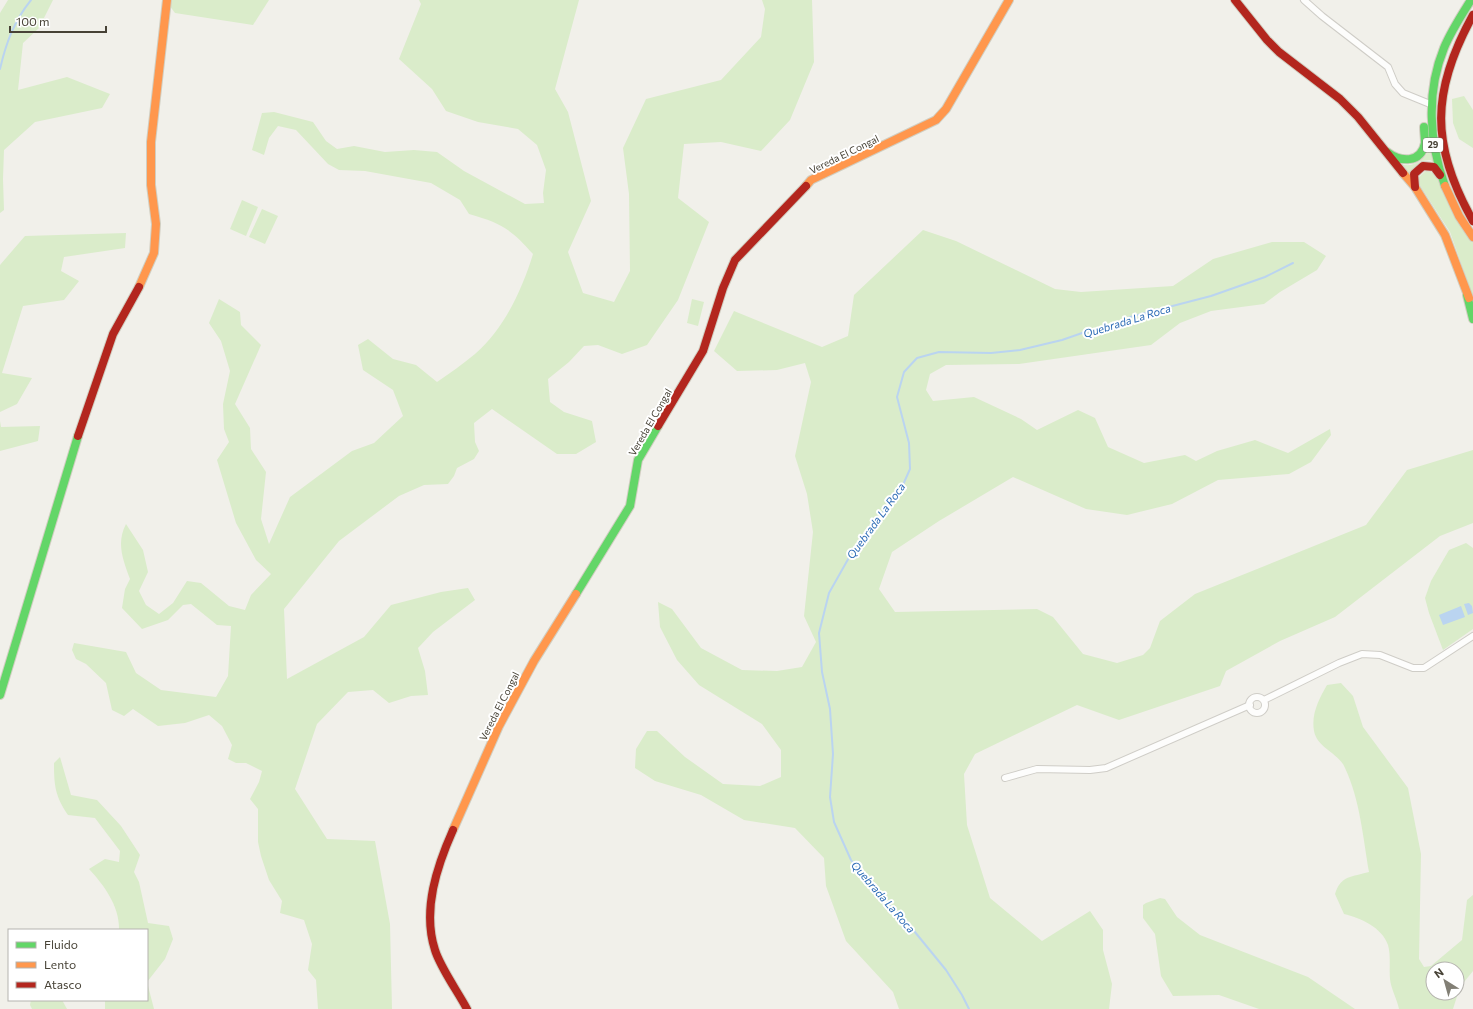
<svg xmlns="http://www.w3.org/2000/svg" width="1473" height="1009" font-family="Commissioner,sans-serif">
	<rect width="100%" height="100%" fill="#f1f0ea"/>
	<!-- green -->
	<g fill="#daecca" fill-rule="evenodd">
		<path d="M8,0H53L39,28L23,43L18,90L67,77L110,94L102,108L35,122L4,150L3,179L4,210L0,213V13Z"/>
		<path d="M170,0H269L253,25L175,13L169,5Z"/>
		<path d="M419,0H579L555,89L568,112L591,201L568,252L583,293L614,302L630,271L629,194L623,148L646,99L721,80L761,37L765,9L762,0H812L814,62L790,120L761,151L721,142L684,144L678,198L709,222L678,300L647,345L622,354L598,345L584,346L569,362L548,379L550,402L564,412L592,421L596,442L576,454H557L492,409L474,423L475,442L479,451L474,459L457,468L454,476L448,484L424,485L399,496L339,541L284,609L287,679L364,637L391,605L441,592L468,588L475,600L433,632L418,648L425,671L428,695L411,696L389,703L373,690L348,692L317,724L295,789L327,839L375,841L390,924L392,1009H318L316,980L308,970L312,944L304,920L280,913L282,901L269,880L261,856L258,842V809L250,799L259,782L262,771L246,763H236L228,759L232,745L222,726L209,715L185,723L158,726L133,709L124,716L112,710L106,683L86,664L76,659L72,650L74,643L126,652L136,673L161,690L216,697L228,676L231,626L217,625L191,604L183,605L168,620L142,629L122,608L125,589L130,579C123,560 116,543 126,524L143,550L148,572L139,591L146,605L159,614L173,603L187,581L201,583L229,606L245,610L251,595L271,574L256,560L236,523L217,460L229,442L224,429L223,404L230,371L221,341L209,323L219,299L240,312L241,325L261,345L235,404L250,428L251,449L266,472L261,519L269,544L290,497L352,451L374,443L403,416L393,390L363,370L358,345L368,339L393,359L416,365L437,382C450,373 463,364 475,354C504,329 522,290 533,254C511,229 501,223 469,214L460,200L431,183L365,171L339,170L328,164L296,130L278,126L269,138L264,155L252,150L262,113L274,112L313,122L326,141L337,149L354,146L385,152L414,150L437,152L464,171L525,204L544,203L543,193L546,170L537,145L518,129L478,122L446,111L432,89L399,59L421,4Z"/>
		<path d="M1464,96L1473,110V148L1459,139L1453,123L1452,99Z"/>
		<path d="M1430,149L1434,162L1430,160L1420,161L1410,174L1402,164C1413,169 1425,158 1430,149Z"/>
		<path d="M1426,171L1434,173L1473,242V297L1450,232L1419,184V177Z"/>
		<path d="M242,200L258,207L246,236L230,229Z"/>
		<path d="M262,209L278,216L265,244L249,237Z"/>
		<path d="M923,230L956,241L1055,289L1081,292L1173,286L1213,259L1272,242H1304L1326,256L1317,270L1280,292L1264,304L1211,311L1180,323L1151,345L1019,364L946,365L930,374L926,390L933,401L974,397L1021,419L1037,430L1078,410L1095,418L1108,447L1144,463L1185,455L1196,461L1217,451L1255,440L1288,453L1330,429L1331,435L1311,462L1289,474L1218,480L1172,504L1127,515L1086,509L1013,477L939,521L892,552L879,589L895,612L1037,609L1053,617L1083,654L1117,663L1143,655L1150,648L1160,621L1195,594L1366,525L1407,470L1473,450V523L1440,536L1335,617L1280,641L1226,671L1220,686L1119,720L1077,705L975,754L964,774L967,825L990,898L1042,941L1090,911L1103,930V950L1112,984L1109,1009H899L893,992L846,941L826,886L824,858L795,828L744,820L701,795L655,781L635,768L636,749L647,731H657L685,757L723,784L760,786L781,777V750L762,724L699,685L677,660L660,627L658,602L672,609L701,648L742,670L777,671L802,667L816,642L804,616L813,532L807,494L795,456L811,382L805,363L777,370L737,371L714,351L734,311L822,347L848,336L854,295Z"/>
		<path d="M126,233L125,248L64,257L61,271L79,281L64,300L23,306L2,373L32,378L17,404L0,412V265L25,236Z"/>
		<path d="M692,299L704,302L698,326L687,323Z"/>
		<path d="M0,421L1,427L40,426L38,441L0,451Z"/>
		<path d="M1466,543L1473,548V629L1443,650L1429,613L1425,598L1431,581L1449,550Z"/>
		<path d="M1341,683L1353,696L1363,727L1408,788L1421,854L1419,959L1424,967L1431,966L1462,940L1467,900L1473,895V971L1460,987L1453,1009H1399C1397,999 1391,989 1390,979C1389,969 1391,955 1388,945C1382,927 1360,918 1344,914L1335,894C1341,875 1352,877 1369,872C1363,837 1360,800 1345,768C1339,753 1317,748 1314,731C1311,714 1319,699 1327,685ZM1433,969H1457V993H1433Z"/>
		<path d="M60,757L71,795L97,800L121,826L140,855L134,872L139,882L148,923L169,926L173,939L165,959L147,982L154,1009H105V1000H147V930H119C120,907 104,885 89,869L105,859L119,862L120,851L95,818L68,815C55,796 54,785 54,763Z"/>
		<path d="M1160,898L1165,899L1177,917L1200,935L1308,977L1355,1009H1259L1219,995L1173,996L1161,976L1155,934L1143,918V905L1146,903Z"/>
		<path d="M31,1000H62L67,1009H32L30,1005Z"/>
	</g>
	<!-- water -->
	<g fill="#bad4f0">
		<path d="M1469,603L1472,606L1473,613L1468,615L1464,604Z"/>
		<path d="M1461,606L1465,617L1443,625L1439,615Z"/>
	</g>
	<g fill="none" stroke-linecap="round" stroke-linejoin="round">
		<!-- stream -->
		<g stroke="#bad4f0" stroke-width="2">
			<path d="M0,69C6,43 14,21 31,0"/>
			<path d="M969,1009L962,995L946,970L910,926L879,895L851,860L834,822L830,797L833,754L830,709L822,672L819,633L829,593L851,554L902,487L910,469L909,443L897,397L904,372L917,358L939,352L991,353L1020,350L1062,340L1085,332L1111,327L1130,317L1211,296L1265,277L1293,263"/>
		</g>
		<defs>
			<g id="street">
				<path d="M1304,0L1322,16L1388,67L1395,84L1403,93L1430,104"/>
				<circle cx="1257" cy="705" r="8"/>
				<path d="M1264,700L1339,663L1362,654L1380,655L1413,668H1424L1473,636"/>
				<path d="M1005,778L1037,769L1090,770L1106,768L1250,705"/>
			</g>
			<g id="fast">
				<path d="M1387,152C1400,162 1421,164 1425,143C1425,138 1424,132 1424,127"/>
				<path d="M1445,186C1429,142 1426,92 1444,48C1451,31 1461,16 1471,0"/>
				<path d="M1467,295L1473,319"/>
				<path d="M576,594L630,506L638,460L658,426"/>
				<path d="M0,695L78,436"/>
			</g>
			<g id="slow">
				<path d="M1403,173L1415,187L1445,235L1469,298"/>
				<path d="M806,186L811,180L936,120L946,109L1009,0"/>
				<path d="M1445,186L1459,216L1473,237"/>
				<path d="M139,287L154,253L156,224L151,185V142L167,0"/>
				<path d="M453,830L499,726L534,661L576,594"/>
			</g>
			<g id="jam">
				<path d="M1235,0L1267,40L1279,52L1340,99L1358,117L1403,173"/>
				<path d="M1473,15C1431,91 1430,145 1473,221"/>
				<path d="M1415,187L1414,174L1423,166L1434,167L1440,175"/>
				<path d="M658,426L703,351L723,288L735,260L806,186"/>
				<path d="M78,436L113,334L139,287"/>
				<path d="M453,830C437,866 422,910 435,950C440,967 458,992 467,1009"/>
			</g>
		</defs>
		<!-- street casing -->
		<use href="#street" stroke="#cfcdc7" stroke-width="8"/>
		<!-- fast casing -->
		<use href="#fast" stroke="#d1cec1" stroke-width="10"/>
		<!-- slow casing -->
		<use href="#slow" stroke="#d1cec1" stroke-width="10"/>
		<!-- jam casing -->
		<use href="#jam" stroke="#d1cec1" stroke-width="10"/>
		<!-- street -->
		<use href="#street" stroke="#fdfdfc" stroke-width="6"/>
		<!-- fast -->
		<use href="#fast" stroke="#63d668" stroke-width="8"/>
		<!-- slow -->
		<use href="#slow" stroke="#ff974d" stroke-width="8"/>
		<!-- jam -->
		<use href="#jam" stroke="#b3261e" stroke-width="8"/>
	</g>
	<g text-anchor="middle" stroke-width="4" stroke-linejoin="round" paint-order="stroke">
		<!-- shield labels -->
		<rect fill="#fff" stroke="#7e7b72" stroke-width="1" x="1423" y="138" width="20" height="14" rx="3"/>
		<g font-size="9" font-weight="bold" fill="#474236">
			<text x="1433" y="148">29</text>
		</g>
		<!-- street labels -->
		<g font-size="10" fill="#474236" stroke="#fff">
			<text transform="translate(844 154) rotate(-26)" y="4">Vereda El Congal</text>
			<text transform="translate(650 422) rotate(-60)" y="4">Vereda El Congal</text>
			<text transform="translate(499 706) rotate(-63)" y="4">Vereda El Congal</text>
		</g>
		<!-- water labels -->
		<g font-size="11" font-style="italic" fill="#2c6bb6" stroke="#fff">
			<text transform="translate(1127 321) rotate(-17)" y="4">Quebrada La Roca</text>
			<text transform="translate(876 521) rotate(-54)" y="4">Quebrada La Roca</text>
			<text transform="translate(883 897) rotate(49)" y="4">Quebrada La Roca</text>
		</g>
	</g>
	<!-- legend -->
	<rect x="8" y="929" width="140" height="72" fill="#ffffff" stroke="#b5b3af"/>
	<rect x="16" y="942" width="20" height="6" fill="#63d668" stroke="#b5b3af"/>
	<text x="44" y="949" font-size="12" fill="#474236">Fluido</text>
	<rect x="16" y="962" width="20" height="6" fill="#ff974d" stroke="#b5b3af"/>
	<text x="44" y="969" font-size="12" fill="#474236">Lento</text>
	<rect x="16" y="982" width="20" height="6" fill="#b3261e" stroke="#b5b3af"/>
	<text x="44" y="989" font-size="12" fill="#474236">Atasco</text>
	<!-- north arrow -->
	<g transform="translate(1445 981) rotate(323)"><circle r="19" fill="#ffffff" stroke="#b5b3af"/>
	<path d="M0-3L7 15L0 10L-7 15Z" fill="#827f75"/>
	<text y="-6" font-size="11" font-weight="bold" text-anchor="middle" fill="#474236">N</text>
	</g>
	<!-- scale -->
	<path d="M10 26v6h96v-6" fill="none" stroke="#474236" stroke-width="2"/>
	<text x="16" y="26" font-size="12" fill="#474236" stroke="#ffffff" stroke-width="3" paint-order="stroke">100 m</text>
</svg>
